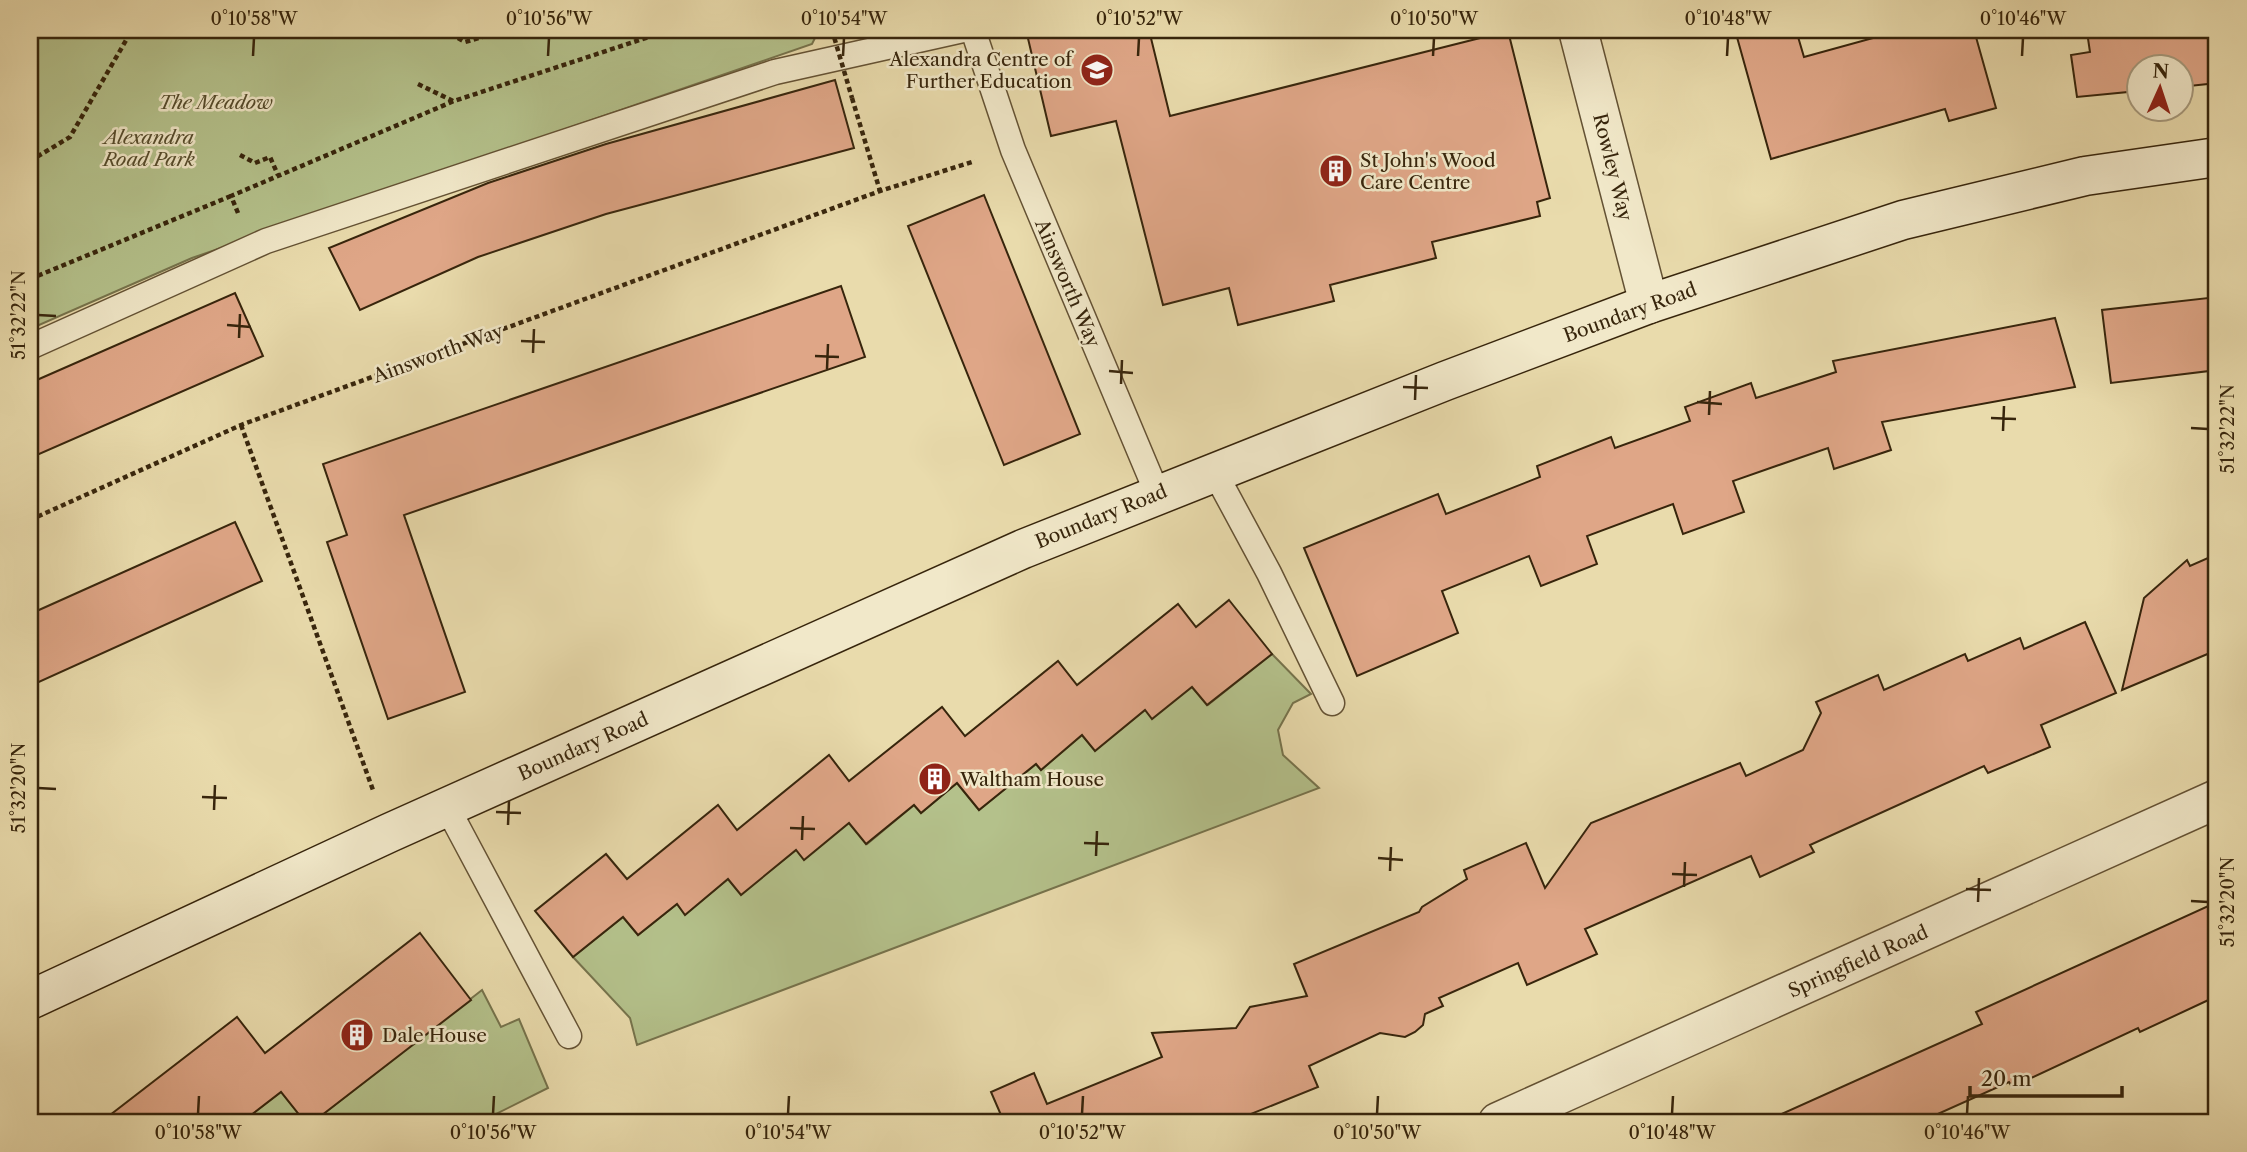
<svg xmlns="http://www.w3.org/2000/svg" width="2247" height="1152" font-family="'Libre Caslon Text',serif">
	<rect width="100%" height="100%" fill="#e9dbac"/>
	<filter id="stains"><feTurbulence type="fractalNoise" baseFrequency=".00286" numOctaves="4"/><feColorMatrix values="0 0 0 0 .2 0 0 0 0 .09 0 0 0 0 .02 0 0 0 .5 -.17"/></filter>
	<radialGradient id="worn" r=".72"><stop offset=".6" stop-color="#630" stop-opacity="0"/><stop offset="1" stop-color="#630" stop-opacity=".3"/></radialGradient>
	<!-- green -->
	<g fill="#b4c18b" stroke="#76734c" stroke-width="2">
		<path d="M30,30H819L812,44L192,258L30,329Z"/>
		<path d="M1272,654L1311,694L1293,703L1278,730L1283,755L1319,788L637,1045L630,1018L573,957L623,917L638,935L677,904L685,914L728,879L741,894L796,850L849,823L867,844L914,805L921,813L957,783L979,810L1036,764L1041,770L1082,735L1095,750L1145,710L1192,687L1208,705Z"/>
		<path d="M482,990L501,1027L519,1019L548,1088L480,1122H313Z"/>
		<path d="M281,1092L305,1122H242Z"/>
	</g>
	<!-- building -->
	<g fill="#dfa687" stroke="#37250c" stroke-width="2">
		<path d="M1026,30H1149L1170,116L1508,31L1550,198L1537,202L1540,216L1432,242L1436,258L1330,285L1334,301L1238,325L1229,288L1163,305L1116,121L1051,136Z"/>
		<path d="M1735,30H1796L1804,57L1902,30H1974L1996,108L1949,121L1945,109L1771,159Z"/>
		<path d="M2110,30H2217V83L2180,87V66H2138V91L2077,97L2071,55L2090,52L2087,32Z"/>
		<path d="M835,80L854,148L606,214L478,257L360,310L329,248L488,183L606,144Z"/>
		<path d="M984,195L1080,434L1004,465L908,226Z"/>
		<path d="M841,286L865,357L404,515L465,692L388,719L327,542L347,535L323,464Z"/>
		<path d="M235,293L263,356L30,458V383Z"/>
		<path d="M2217,297V370L2111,383L2102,310Z"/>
		<path d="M2055,318L2075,387L1882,422L1891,450L1834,469L1828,448L1733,481L1744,512L1683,534L1673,504L1587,536L1597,564L1541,586L1529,556L1442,591L1458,633L1357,676L1304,548L1438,494L1446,514L1540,477L1537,466L1611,437L1615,448L1690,421L1685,407L1751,383L1756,398L1836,372L1833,361Z"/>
		<path d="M235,522L262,581L30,686V614Z"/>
		<path d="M2217,554V650L2122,690L2144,598L2187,560L2190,566Z"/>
		<path d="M1229,600L1272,654L1207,705L1192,687L1152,719L1145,710L1095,751L1082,735L1041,770L1036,764L979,810L957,783L921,813L914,805L866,844L849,823L804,860L796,850L741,895L728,879L685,915L677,904L638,935L623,917L573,957L535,911L606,854L627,879L718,805L737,830L829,755L849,781L942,707L965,736L1058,661L1077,685L1178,604L1196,627Z"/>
		<path d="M2085,622L2116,693L2041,725L2050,747L1988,773L1984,766L1810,845L1814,852L1760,877L1751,856L1585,929L1597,954L1527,985L1518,963L1439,998L1443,1006L1425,1014L1423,1025L1415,1032L1405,1037L1380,1033L1309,1066L1318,1087L1231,1122H1004L991,1092L1034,1073L1047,1104L1162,1057L1152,1033L1236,1028L1250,1007L1307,996L1294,964L1419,912L1422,907L1467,879L1464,870L1526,843L1545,888L1591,823L1740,763L1746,776L1803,750L1821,713L1816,702L1878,675L1884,690L1965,654L1968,661L2020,638L2024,649Z"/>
		<path d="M2217,902V996L2140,1032L2138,1028L2012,1087L2009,1082L1920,1122H1764L1982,1024L1976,1012Z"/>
		<path d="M420,933L471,1000L313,1122H305L281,1092L242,1122H101L237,1017L265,1053Z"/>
	</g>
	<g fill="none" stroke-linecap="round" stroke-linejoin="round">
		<defs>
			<g id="lane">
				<path d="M973,30L1013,150L1157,493"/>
				<path d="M30,347L266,241L775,72L963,30"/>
				<path d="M1214,471L1269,573L1332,703"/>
				<path d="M447,807L569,1036"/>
			</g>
			<g id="street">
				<path d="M1578,30L1649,304"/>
				<path d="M1498,1122L2217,799"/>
			</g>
			<path id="secondary" d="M30,1000L389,833L1023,549L1445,381L1649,304L1903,220L2085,176L2217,157"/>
		</defs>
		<!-- lane casing -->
		<use href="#lane" stroke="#645234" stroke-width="27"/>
		<!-- street casing -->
		<use href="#street" stroke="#645234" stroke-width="41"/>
		<!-- secondary casing -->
		<use href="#secondary" stroke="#37250c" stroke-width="41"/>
		<!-- path -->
		<g stroke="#37250c" stroke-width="4.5" stroke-dasharray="5 3.5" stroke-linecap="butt">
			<path d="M443,30L465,42L507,30"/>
			<path d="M418,84L453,101"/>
			<path d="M852,98L880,191"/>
			<path d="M240,155L255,163L270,157L278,175"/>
			<path d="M30,161L70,137L132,30"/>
			<path d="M238,213L231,196L454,101L670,30"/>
			<path d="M30,279L231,196"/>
			<path d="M241,425L373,790"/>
			<path d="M30,520L241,425L880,191L975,161"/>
		</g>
		<!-- lane -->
		<use href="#lane" stroke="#f1e8c9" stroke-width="24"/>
		<!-- street -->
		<use href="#street" stroke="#f1e8c9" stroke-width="38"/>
		<!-- secondary -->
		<use href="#secondary" stroke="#f1e8c9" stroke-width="38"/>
		<!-- path-bridge -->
		<path stroke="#37250c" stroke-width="4.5" stroke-dasharray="5 3.5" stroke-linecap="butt" d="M832,30L852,98"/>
	</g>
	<!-- ticks -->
	<path fill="none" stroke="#37250c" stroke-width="2.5" d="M253,56L254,38M548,56L549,38M843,56L844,38M1138,56L1139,38M1433,56L1434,38M1727,56L1728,38M2022,56L2023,38M38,315L56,316M227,325L251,327M239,338L240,314M521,341L545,342M533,353L534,329M815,356L839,357M827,369L828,344M1109,371L1133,373M1121,384L1122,360M1403,387L1428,388M1415,400L1416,375M1697,402L1722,404M1709,415L1710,391M1991,418L2016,419M2191,428L2208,429M2003,431L2004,406M38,788L56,789M202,797L227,798M214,810L215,785M496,812L521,813M508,825L509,801M790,828L815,829M802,840L803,816M1084,843L1109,844M1096,856L1097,831M1378,858L1403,860M1390,871L1391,847M1672,874L1697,875M1684,887L1685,862M1966,889L1991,890M2191,901L2208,902M1978,902L1979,878M198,1114L199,1096M493,1114L494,1096M788,1114L789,1096M1082,1114L1083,1096M1377,1114L1378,1096M1672,1114L1673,1096M1967,1114L1968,1096"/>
	<!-- icons -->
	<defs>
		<symbol id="school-disc" viewBox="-11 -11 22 22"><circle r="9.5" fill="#8f2418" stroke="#f1e8c9"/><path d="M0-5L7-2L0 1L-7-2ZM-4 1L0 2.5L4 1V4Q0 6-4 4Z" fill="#fff"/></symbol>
		<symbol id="building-disc" viewBox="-11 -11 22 22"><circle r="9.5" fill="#8f2418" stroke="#f1e8c9"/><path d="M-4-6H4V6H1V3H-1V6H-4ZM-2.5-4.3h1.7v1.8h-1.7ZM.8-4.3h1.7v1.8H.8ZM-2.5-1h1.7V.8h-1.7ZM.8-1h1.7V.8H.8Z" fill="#fff"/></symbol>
	</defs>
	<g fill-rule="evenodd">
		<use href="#school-disc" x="1078" y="51" width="38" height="38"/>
		<use href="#building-disc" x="1317" y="152" width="38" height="38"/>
		<use href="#building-disc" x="916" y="760" width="38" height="38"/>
		<use href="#building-disc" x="338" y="1016" width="38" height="38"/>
	</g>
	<g text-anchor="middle" stroke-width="5" stroke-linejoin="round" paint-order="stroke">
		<!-- poi labels -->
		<g font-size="19" fill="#37250c" stroke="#f1e8c9" text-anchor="start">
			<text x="1072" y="66" text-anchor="end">Alexandra Centre of<tspan x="1072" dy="22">Further Education</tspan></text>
			<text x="1360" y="167">St John's Wood<tspan x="1360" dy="22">Care Centre</tspan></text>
			<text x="960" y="786">Waltham House</text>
			<text x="382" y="1042">Dale House</text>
		</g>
		<!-- park labels -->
		<g font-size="19" font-style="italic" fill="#564c2c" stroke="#f1e8c9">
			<text x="216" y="109">The Meadow</text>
			<text x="149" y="144">Alexandra<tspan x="149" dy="22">Road Park</tspan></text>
		</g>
		<!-- street labels -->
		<g font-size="19" fill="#37250c" stroke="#f1e8c9">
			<text transform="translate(1613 167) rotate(76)" y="7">Rowley Way</text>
			<text transform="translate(1068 283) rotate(67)" y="7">Ainsworth Way</text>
			<text transform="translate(1630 312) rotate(-20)" y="7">Boundary Road</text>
			<text transform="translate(438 353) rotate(-20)" y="7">Ainsworth Way</text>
			<text transform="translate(1101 516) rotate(-22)" y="7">Boundary Road</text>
			<text transform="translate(583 746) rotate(-24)" y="7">Boundary Road</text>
			<text transform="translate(1858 961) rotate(-24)" y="7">Springfield Road</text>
		</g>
	</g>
	<!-- margin -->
	<rect width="2247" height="1152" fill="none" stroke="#e9dbac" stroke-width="77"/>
	<!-- north arrow -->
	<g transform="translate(2160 88) rotate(3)"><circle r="33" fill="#f1e8c9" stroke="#a79a7d" stroke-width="2"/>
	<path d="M0-5L12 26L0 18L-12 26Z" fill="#8f2418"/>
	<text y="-10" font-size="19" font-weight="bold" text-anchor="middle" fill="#37250c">N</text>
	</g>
	<!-- scale -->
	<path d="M1970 1086v10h152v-10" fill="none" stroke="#37250c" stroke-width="3.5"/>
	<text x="1981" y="1086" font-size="21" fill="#37250c" stroke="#f1e8c9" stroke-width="5" paint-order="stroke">20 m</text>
	<rect x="38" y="38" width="2170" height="1076" fill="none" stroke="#37250c" stroke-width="2.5"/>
	<g font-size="18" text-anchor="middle" fill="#37250c">
		<text x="254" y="25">0°10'58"W</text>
		<text x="549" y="25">0°10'56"W</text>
		<text x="844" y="25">0°10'54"W</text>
		<text x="1139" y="25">0°10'52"W</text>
		<text x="1434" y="25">0°10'50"W</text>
		<text x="1728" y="25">0°10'48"W</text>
		<text x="2023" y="25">0°10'46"W</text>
		<text transform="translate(19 315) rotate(-90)" y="6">51°32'22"N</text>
		<text transform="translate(2228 429) rotate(-90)" y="6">51°32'22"N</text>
		<text transform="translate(19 788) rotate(-90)" y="6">51°32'20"N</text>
		<text transform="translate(2228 902) rotate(-90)" y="6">51°32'20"N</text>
		<text x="198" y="1139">0°10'58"W</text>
		<text x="493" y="1139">0°10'56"W</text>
		<text x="788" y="1139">0°10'54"W</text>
		<text x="1082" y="1139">0°10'52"W</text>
		<text x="1377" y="1139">0°10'50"W</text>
		<text x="1672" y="1139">0°10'48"W</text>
		<text x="1967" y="1139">0°10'46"W</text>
	</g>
	<rect width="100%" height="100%" filter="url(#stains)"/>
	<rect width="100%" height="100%" fill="url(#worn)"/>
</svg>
